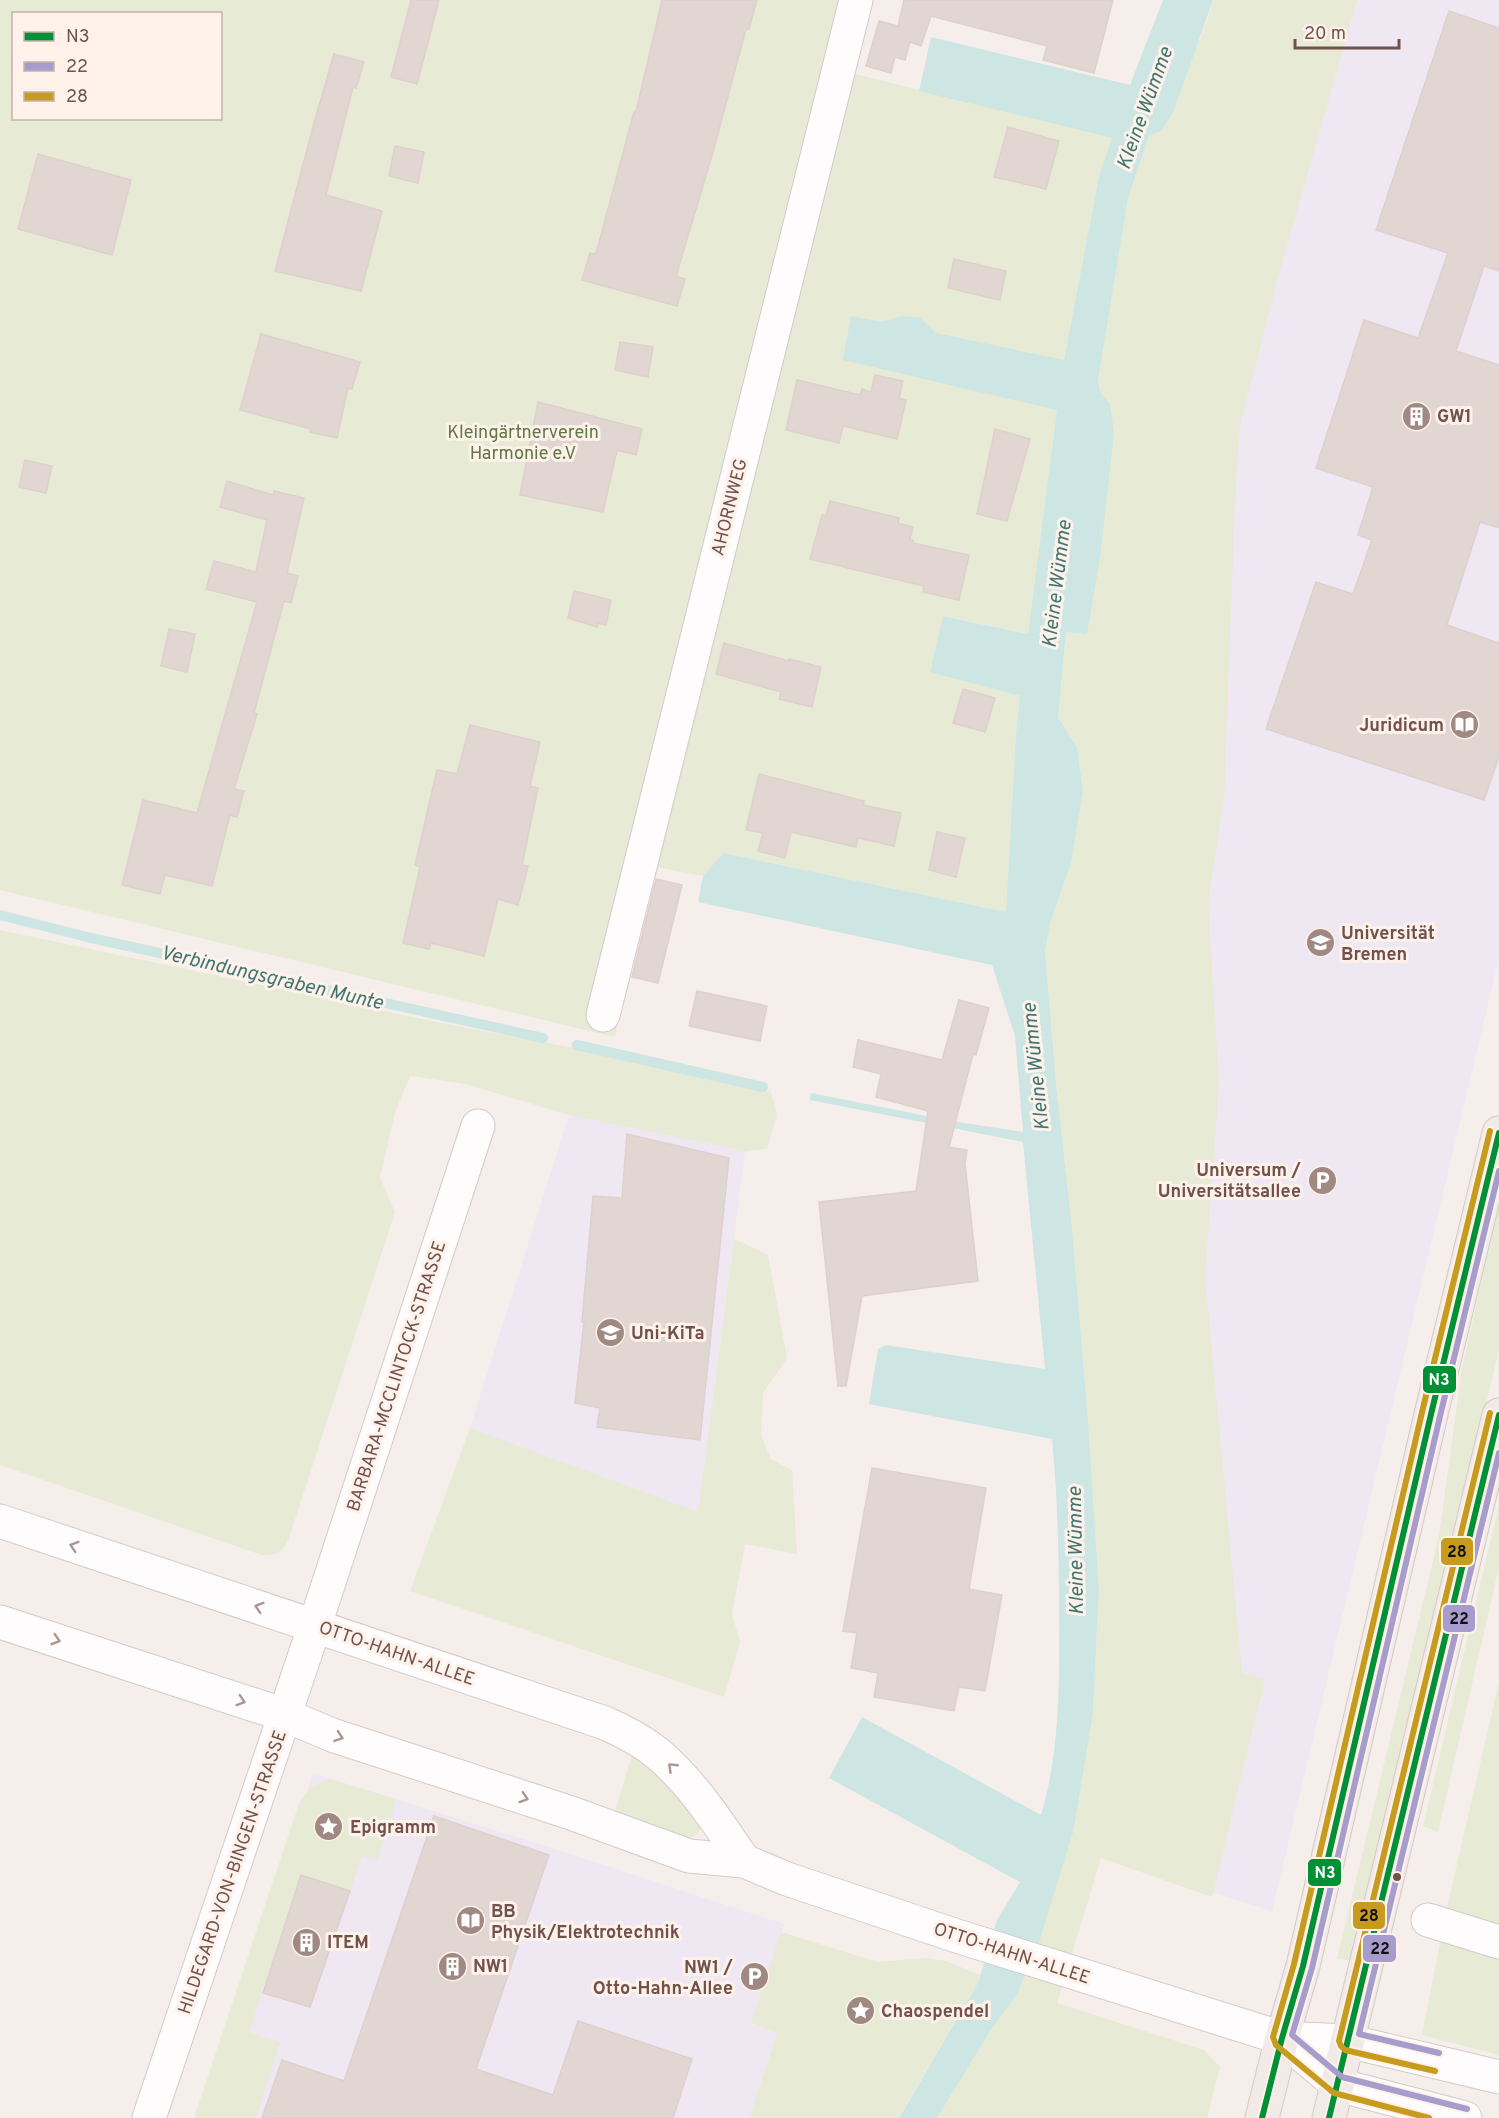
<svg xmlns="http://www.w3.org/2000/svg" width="1499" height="2118" font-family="Overpass,sans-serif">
	<rect width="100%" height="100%" fill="#f6eeea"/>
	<!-- education -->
	<g fill="#efe7f1">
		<path d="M1295,0H1499V958L1272,1911L1140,1870L1149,1117Z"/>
		<path d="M569,1115L745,1151L698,1513L470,1428Z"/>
		<path d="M313,1773L577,1856L784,1924L751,2024L777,2032L749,2118H204Z"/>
	</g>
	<!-- green -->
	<g fill="#e7ead5" fill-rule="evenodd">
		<path d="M0,0H846L828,69L859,75L1112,138L1099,176L1064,360L1028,634L944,616L930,672L1020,696L1016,733L1006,912L723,853L703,876L651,866L615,1037L0,890ZM14,14H220V118H14Z"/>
		<path d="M1213,0H1357L1282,263L1240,424L1235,502L1224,798L1208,902L1219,1084L1205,1276L1242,1673L1265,1678L1212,1897L1101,1858L1057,2003L1204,2050L1220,2067L1207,2118H937L991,2030L1017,1994L1093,1712L1099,1590L1088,1420L1072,1228L1057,1093L1045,952L1050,923L1071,863L1083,791L1077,747L1058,717L1066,631L1110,404L1100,392L1098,380L1128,198L1149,136L1162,130L1207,21Z"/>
		<path d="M0,930L446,1024L580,1049L771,1092L777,1115L767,1149L745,1151L569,1115L466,1084L410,1076L395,1112L380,1178L395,1212L289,1538C283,1552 277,1556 262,1555L0,1465Z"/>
		<path d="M1499,1204V1350L1353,1961L1337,1959L1439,1536L1462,1369Z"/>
		<path d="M734,1239L768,1255L787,1358L763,1393L761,1436L771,1459L792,1470L797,1554L745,1544L732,1614L740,1642L724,1697L410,1591L470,1428L698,1512Z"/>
		<path d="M1499,1505V1567L1438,1832L1423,1826Z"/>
		<path d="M1499,1682V2055L1422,2035L1446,1912Z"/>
		<path d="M633,1752L668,1779L701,1827L697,1835L687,1839L614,1815Z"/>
		<path d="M331,1780L396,1799L378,1860L362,1856L350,1891L301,1875L249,2032L280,2042L256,2118H194L300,1801C308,1789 316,1782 331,1780Z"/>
		<path d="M781,1932L878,1962L927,1958L946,1961L980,1975L978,1983L898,2118H749L777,2033L751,2023Z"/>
	</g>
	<!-- water -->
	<path fill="#cde6e3" d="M1163,0H1213L1174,110L1162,130L1149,136L1128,198L1098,380L1100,392L1110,404L1114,433L1100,557L1087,634L1066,632L1058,717L1077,747L1083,791L1071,863L1050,923L1045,952L1057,1093L1072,1228L1088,1420L1099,1590L1093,1712L1073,1832L1040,1939L1017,1994L991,2030L937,2118H899L978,1983L997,1920L1020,1882L829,1778L862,1717L1041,1815C1059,1756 1060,1683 1059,1621C1059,1560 1058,1500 1052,1439L869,1404L878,1349L886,1345L1045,1369L1023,1142L810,1100L811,1093L952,1121L1023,1132L1015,1036L992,965L698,902L703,876L723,853L1006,912L1016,733L1020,696L930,672L943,616L1028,634L1057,410L843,360L851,316L882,322L901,316L920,318L936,333L1064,360L1099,176L1112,138L919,91L931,37L1130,85Z"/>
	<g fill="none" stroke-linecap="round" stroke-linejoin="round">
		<!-- stream -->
		<g stroke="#cde6e3" stroke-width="10">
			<path d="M0,915L87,937L543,1038"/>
			<path d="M577,1045L763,1087"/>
		</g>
	</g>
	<!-- building -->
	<g fill="#e2d6d2" stroke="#ded0cd" stroke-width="1.5">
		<path d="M411,0H439L417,84L391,77Z"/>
		<path d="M662,0H757L749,29H746L713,152L676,276L685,279L677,306L582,280L590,253L596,254L634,112H636Z"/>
		<path d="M904,0H1113L1094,73L1043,60L1047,46L931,16L921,46L910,42L905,60L895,57L891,73L866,66L879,21L898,26Z"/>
		<path d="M1449,11L1499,28V271L1484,266L1456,351L1499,365V528L1480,522L1447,625L1499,643V757L1484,800L1266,729L1316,582L1353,594L1372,540L1358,535L1373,487L1316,468L1364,320L1418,338L1448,253L1376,230Z"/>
		<path d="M334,54L364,62L356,88L353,87L326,195L382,211L361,291L275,271L314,123Z"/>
		<path d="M1008,127L1059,141L1046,189L994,177Z"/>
		<path d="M395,146L424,152L418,183L389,176Z"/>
		<path d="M38,154L131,180L112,255L18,229Z"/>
		<path d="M954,259L1006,271L1000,300L948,288Z"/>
		<path d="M261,334L360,362L352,389L348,388L337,438L310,432L311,429L240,410Z"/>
		<path d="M620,342L653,347L648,377L615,370Z"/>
		<path d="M875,375L903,381L899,398L906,400L897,439L843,426L839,443L786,430L797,380L860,395L862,389L871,392Z"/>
		<path d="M538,402L642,429L636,455L617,450L603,512L520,495Z"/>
		<path d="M995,429L1030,439L1007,521L977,514Z"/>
		<path d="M25,460L52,466L46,493L19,487Z"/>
		<path d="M227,481L273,495L274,491L304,498L287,573L298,576L291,603L284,601L254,713L257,714L234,789L244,791L237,817L230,815L212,886L165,875L160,894L122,885L143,800L197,813L257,602L206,589L214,561L256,572L267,520L220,507Z"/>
		<path d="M830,501L899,518L898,523L913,527L910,539L913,540V543L969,555L959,600L923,592L924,586L810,559L822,515L826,516Z"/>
		<path d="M574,591L611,600L606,625L597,623V627L568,618Z"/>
		<path d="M169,629L195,634L187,672L161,666Z"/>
		<path d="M724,643L789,661V659L821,667L812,707L779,699L781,692L716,674Z"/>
		<path d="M963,689L995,698L985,732L953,723Z"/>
		<path d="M470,725L540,742L530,786L538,788L522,865L528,866L518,905L498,899L484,956L431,943L429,949L403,943L420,867L415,865L437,770L457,774Z"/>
		<path d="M759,774L864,801L863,805L901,813L894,846L858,838L856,847L791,832L785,858L758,851L763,833L746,830Z"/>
		<path d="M937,832L965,838L956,877L929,870Z"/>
		<path d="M656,879L682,885L658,983L632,977Z"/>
		<path d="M697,991L767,1006L760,1041L689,1026Z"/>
		<path d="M959,1000L989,1008L976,1055L973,1054L949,1147L967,1150L965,1164L978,1281L862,1296L846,1386H838L819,1202L916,1191L928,1111L876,1097L881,1074L853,1067L858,1040L942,1060Z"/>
		<path d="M627,1134L729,1158L700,1440L597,1427L600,1408L575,1403L584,1322H582L593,1196L622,1198Z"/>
		<path d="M872,1468L986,1488L969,1589L1002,1595L985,1691L959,1687L954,1711L874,1697L878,1673L851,1668L857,1633L843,1631Z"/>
		<path d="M434,1816L549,1855L476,2069L553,2095L578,2021L692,2059L673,2118H262L282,2060L344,2081Z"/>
		<path d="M301,1875L350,1891L310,2007L263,1993Z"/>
	</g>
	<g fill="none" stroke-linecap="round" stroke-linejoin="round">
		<defs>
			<g id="street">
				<path d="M603,1015L856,0"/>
				<path d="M0,1521L605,1723C623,1731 641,1740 657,1753C692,1782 719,1824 744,1861"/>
				<path d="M0,1622L285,1715L332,1735L571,1813L689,1856L744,1861L787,1879L957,1936L1282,2038L1348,2041L1499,2077"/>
				<path d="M1428,1920L1499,1942"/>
				<path d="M1282,2038L1338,2085L1465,2118"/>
				<path d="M149,2118L315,1625L478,1126"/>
			</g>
			<g id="primary">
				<path d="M1262,2118L1282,2038L1303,1966L1432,1410L1499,1133"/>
				<path d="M1329,2118L1499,1415"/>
			</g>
		</defs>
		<!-- street casing -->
		<use href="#street" stroke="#d4cac7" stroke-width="35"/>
		<!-- primary casing -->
		<use href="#primary" stroke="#d5c9c6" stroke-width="35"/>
		<!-- street -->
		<use href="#street" stroke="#fefcfc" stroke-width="33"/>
		<!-- primary -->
		<use href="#primary" stroke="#f1eae6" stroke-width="33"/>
		<defs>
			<g id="bus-1">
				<path d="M1262,2118L1282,2038L1303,1966L1432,1410L1499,1133"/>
				<path d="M1329,2118L1499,1415"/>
			</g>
			<g id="bus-2">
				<path d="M1439,2053L1359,2034L1499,1453"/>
				<path d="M1467,2109L1342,2077L1292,2035L1312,1968L1441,1412L1499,1171"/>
			</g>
			<g id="bus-3">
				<path d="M1435,2071L1345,2050L1341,2046L1339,2041L1490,1413"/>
				<path d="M1429,2118L1334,2093L1276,2045L1273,2037L1294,1964L1423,1408L1490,1131"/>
			</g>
		</defs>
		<!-- bus-1 casing -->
		<use href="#bus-1" stroke="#fef2eb" stroke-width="10"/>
		<!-- bus-2 casing -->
		<use href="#bus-2" stroke="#fef2eb" stroke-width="10"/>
		<!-- bus-3 casing -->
		<use href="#bus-3" stroke="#fef2eb" stroke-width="10"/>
		<!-- bus-1 -->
		<use href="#bus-1" stroke="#009035" stroke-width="6"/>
		<!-- bus-2 -->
		<use href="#bus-2" stroke="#a69dcd" stroke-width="6"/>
		<!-- bus-3 -->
		<use href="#bus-3" stroke="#c79b1e" stroke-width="6"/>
	</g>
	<!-- one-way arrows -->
	<defs><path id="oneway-chevron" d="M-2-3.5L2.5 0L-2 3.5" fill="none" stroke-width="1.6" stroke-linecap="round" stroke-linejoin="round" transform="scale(1.5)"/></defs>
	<g stroke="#aa9592">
		<use href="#oneway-chevron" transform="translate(74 1546) rotate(-162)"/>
		<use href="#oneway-chevron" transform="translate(259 1607) rotate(-162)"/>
		<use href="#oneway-chevron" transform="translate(56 1640) rotate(18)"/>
		<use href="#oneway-chevron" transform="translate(241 1701) rotate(18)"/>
		<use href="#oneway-chevron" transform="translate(339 1737) rotate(19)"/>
		<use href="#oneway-chevron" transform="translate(672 1767) rotate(-136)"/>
		<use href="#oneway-chevron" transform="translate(524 1798) rotate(18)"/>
	</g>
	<!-- icons -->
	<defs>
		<symbol id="building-disc" viewBox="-11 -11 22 22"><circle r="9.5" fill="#a08883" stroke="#fef2eb"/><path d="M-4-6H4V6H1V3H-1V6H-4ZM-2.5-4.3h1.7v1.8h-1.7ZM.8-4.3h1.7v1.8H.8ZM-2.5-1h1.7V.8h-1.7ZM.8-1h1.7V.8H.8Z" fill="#fff"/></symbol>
		<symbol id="library-disc" viewBox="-11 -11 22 22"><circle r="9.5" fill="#a08883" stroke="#fef2eb"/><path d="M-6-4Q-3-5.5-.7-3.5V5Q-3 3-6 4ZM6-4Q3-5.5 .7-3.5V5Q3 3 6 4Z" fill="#fff"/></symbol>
		<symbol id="university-disc" viewBox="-11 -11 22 22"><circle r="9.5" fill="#a08883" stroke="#fef2eb"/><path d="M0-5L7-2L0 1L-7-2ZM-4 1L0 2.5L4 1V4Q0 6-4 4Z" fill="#fff"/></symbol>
		<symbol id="parking-disc" viewBox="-11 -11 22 22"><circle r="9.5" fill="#a08883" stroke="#fef2eb"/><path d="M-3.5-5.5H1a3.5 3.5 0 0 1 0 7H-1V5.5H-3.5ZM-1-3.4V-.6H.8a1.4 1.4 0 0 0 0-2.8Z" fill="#fff"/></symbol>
		<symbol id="school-disc" viewBox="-11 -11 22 22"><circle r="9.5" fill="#a08883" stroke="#fef2eb"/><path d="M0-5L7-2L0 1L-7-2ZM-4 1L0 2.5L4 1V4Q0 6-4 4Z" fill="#fff"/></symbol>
		<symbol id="sight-disc" viewBox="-11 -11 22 22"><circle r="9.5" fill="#a08883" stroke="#fef2eb"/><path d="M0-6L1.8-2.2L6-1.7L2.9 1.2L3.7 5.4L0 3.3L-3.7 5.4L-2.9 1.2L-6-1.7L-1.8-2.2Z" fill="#fff"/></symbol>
	</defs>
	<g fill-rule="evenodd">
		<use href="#building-disc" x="1400" y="400" width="33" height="33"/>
		<use href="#library-disc" x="1448" y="708" width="33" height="33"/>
		<use href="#university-disc" x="1304" y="926" width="33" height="33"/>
		<use href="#parking-disc" x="1306" y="1164" width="33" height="33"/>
		<use href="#school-disc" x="594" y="1316" width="33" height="33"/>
		<use href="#sight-disc" x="312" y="1810" width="33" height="33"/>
		<use href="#library-disc" x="454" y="1904" width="33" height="33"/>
		<use href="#building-disc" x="290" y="1926" width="33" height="33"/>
		<use href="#building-disc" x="436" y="1950" width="33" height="33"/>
		<use href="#parking-disc" x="738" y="1960" width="33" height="33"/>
		<use href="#sight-disc" x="844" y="1994" width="33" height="33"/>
	</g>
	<!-- markers -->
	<circle fill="#72514c" stroke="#fef2eb" stroke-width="2" cx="1397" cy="1877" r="5"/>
	<g text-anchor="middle" stroke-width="6" stroke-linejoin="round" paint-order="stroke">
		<!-- poi labels -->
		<g font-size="18" font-weight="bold" fill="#72514c" stroke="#fef2eb" text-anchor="start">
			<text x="1437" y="422">GW1</text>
			<text x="1444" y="731" text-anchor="end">Juridicum</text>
			<text x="1341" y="939">Universität<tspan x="1341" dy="21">Bremen</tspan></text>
			<text x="1301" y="1176" text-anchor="end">Universum /<tspan x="1301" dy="21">Universitätsallee</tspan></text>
			<text x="631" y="1339">Uni-KiTa</text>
			<text x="350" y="1833">Epigramm</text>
			<text x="491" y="1917">BB<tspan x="491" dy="21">Physik/Elektrotechnik</tspan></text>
			<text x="327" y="1948">ITEM</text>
			<text x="473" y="1972">NW1</text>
			<text x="733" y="1973" text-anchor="end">NW1 /<tspan x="733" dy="21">Otto-Hahn-Allee</tspan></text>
			<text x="881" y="2017">Chaospendel</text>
		</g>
		<!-- park labels -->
		<g font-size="18" fill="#5e7745" stroke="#fef2eb">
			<text x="523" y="438">Kleingärtnerverein<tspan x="523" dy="21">Harmonie e.V</tspan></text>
		</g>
		<!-- street labels -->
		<g font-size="18" fill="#72514c" stroke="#fef2eb">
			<text transform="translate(729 507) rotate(-76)" y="6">AHORNWEG</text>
			<text transform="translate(396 1376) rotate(-72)" y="6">BARBARA-MCCLINTOCK-STRASSE</text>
			<text transform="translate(397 1653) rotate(19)" y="6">OTTO-HAHN-ALLEE</text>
			<text transform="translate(232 1872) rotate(-71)" y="6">HILDEGARD-VON-BINGEN-STRASSE</text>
			<text transform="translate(1012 1953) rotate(18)" y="6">OTTO-HAHN-ALLEE</text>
		</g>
		<!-- water labels -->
		<g font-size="20" font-style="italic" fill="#417673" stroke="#fef2eb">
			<text transform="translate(1144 108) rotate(-70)" y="7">Kleine Wümme</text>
			<text transform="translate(1056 584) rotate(-83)" y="7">Kleine Wümme</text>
			<text transform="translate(272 977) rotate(13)" y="7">Verbindungsgraben Munte</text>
			<text transform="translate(1035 1067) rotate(-96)" y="7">Kleine Wümme</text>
			<text transform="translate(1075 1551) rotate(-91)" y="7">Kleine Wümme</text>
		</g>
	</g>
	<g stroke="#fef2eb" stroke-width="2">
		<rect x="1422" y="1365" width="35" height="29" rx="6" fill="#009035"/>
		<rect x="1440" y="1537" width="34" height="29" rx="6" fill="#c79b1e"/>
		<rect x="1442" y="1604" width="34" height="29" rx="6" fill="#a69dcd"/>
		<rect x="1307" y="1858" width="35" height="29" rx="6" fill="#009035"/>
		<rect x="1352" y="1901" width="34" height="29" rx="6" fill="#c79b1e"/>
		<rect x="1362" y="1934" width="35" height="29" rx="6" fill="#a69dcd"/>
	</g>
	<g font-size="16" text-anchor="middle" font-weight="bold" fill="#fff">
		<text x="1439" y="1385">N3</text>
		<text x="1325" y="1878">N3</text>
	</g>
	<g font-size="16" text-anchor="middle" font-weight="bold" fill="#111">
		<text x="1457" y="1557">28</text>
		<text x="1459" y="1624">22</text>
		<text x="1369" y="1921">28</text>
		<text x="1380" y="1954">22</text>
	</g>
	<!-- legend -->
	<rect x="12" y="12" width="210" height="108" fill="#fef2eb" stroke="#c6b2ab" stroke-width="1.5"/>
	<rect x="24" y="32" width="30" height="9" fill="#009035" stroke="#c6b2ab" stroke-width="1.5"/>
	<text x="66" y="42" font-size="18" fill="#72514c">N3</text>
	<rect x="24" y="62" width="30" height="9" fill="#a69dcd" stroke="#c6b2ab" stroke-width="1.5"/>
	<text x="66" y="72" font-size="18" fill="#72514c">22</text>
	<rect x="24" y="92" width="30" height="9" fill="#c79b1e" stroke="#c6b2ab" stroke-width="1.5"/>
	<text x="66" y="102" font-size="18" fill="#72514c">28</text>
	<!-- scale -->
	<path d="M1295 39v9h104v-9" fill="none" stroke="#72514c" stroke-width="3"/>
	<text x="1304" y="39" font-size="18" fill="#72514c" stroke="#fef2eb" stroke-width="4.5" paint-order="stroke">20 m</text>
</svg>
